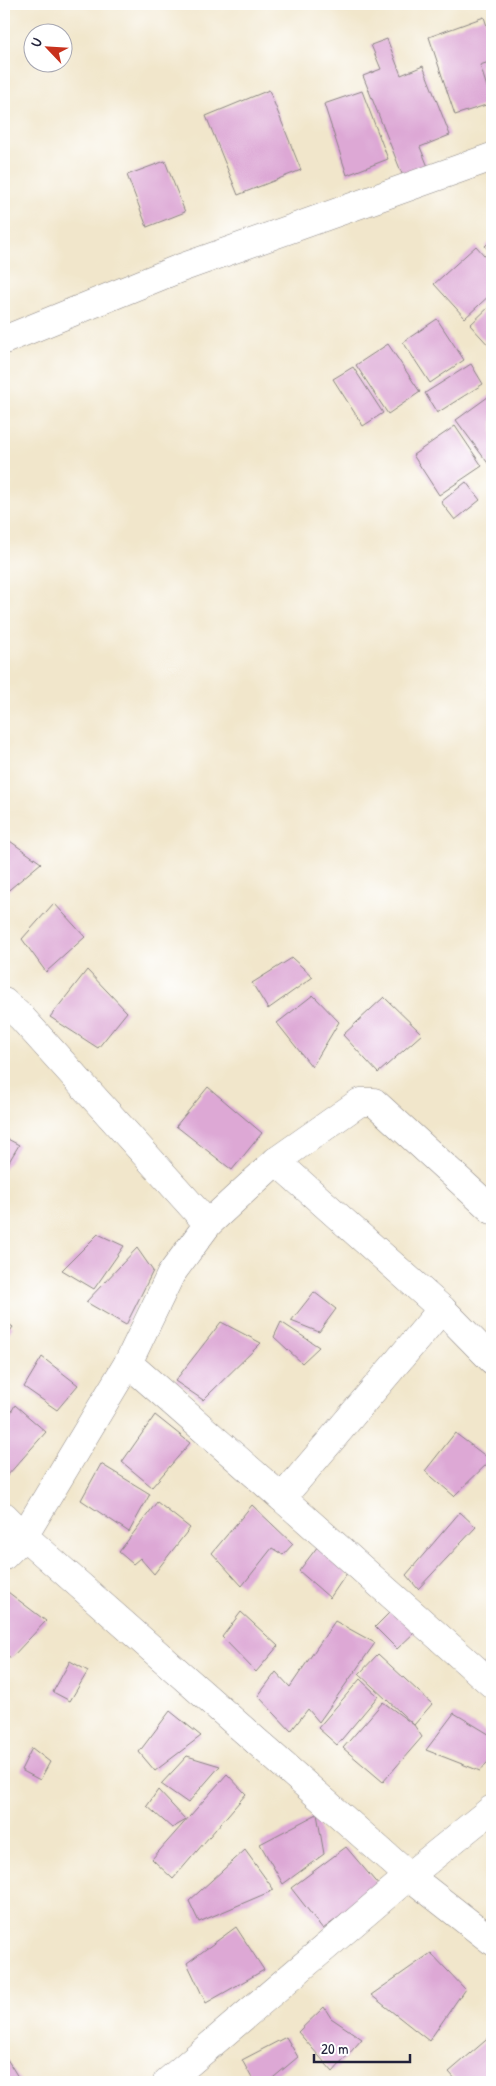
<svg xmlns="http://www.w3.org/2000/svg" width="496" height="2086" font-family="'Patrick Hand',sans-serif">
	<rect width="100%" height="100%" fill="#fff"/>
	<filter id="ink" filterUnits="userSpaceOnUse"><feTurbulence type="fractalNoise" baseFrequency=".02" numOctaves="2"/><feDisplacementMap in="SourceGraphic" scale="10" xChannelSelector="R" yChannelSelector="G"/><feConvolveMatrix kernelMatrix="1 2 1 2 8 2 1 2 1" color-interpolation-filters="sRGB"/></filter>
	<filter id="wash" filterUnits="userSpaceOnUse"><feTurbulence type="fractalNoise" baseFrequency=".0096" numOctaves="4" result="noise"/><feDisplacementMap in="SourceGraphic" scale="20" xChannelSelector="R" yChannelSelector="G"/><feGaussianBlur stdDeviation="1.12" result="paint"/><feColorMatrix in="noise" values="0 0 0 0 0 0 0 0 0 0 0 0 0 0 0 0 0 1.4 0 .05"/><feComposite in="paint" operator="in"/></filter>
	<g filter="url(#wash)">
		<rect width="100%" height="100%" fill="#f1e6cb"/>
		<g id="blocks">
			<!-- building -->
			<g fill="#dda8d5">
				<path d="M484,17L492,41V61L480,65L492,103L455,115L429,37Z"/>
				<path d="M387,39L401,75L423,66L450,135L420,147L431,174L406,184L363,76L381,69L371,45Z"/>
				<path d="M269,90L301,170L238,195L206,116Z"/>
				<path d="M362,91L388,159L347,175L324,104Z"/>
				<path d="M165,161L185,212L147,227L127,175Z"/>
				<path d="M492,240V254L485,246Z"/>
				<path d="M476,246L492,264V293L465,318L434,284Z"/>
				<path d="M492,304V349L470,325Z"/>
				<path d="M437,319L464,360L430,383L403,342Z"/>
				<path d="M388,344L420,392L388,414L356,365Z"/>
				<path d="M471,364L483,384L437,413L425,393Z"/>
				<path d="M353,367L383,413L363,426L333,379Z"/>
				<path d="M492,394V464L490,466L456,420Z"/>
				<path d="M455,426L482,466L439,495L413,455Z"/>
				<path d="M466,482L480,500L455,520L441,502Z"/>
				<path d="M7,839L41,863L4,894V842Z"/>
				<path d="M54,903L85,937L46,972L22,939Z"/>
				<path d="M292,958L313,977L268,1009L252,983Z"/>
				<path d="M87,970L127,1012L98,1048L50,1017Z"/>
				<path d="M313,995L339,1022L312,1067L277,1023Z"/>
				<path d="M384,997L422,1034L378,1073L343,1035Z"/>
				<path d="M208,1087L262,1133L232,1170L176,1126Z"/>
				<path d="M4,1137L19,1145L4,1170Z"/>
				<path d="M98,1234L124,1246L94,1289L62,1270Z"/>
				<path d="M137,1248L153,1271L126,1325L86,1302Z"/>
				<path d="M314,1292L336,1309L319,1332L291,1321Z"/>
				<path d="M4,1321L13,1327L4,1339Z"/>
				<path d="M221,1322L261,1343L203,1400L175,1381Z"/>
				<path d="M281,1322L319,1347L302,1363L274,1337Z"/>
				<path d="M42,1357L78,1385L57,1410L24,1387Z"/>
				<path d="M15,1405L46,1432L7,1476L4,1474V1425Z"/>
				<path d="M155,1415L190,1443L152,1487L122,1462Z"/>
				<path d="M455,1433L491,1460L454,1496L425,1471Z"/>
				<path d="M101,1464L150,1494L129,1532L81,1500Z"/>
				<path d="M157,1502L190,1528L154,1574L140,1558L133,1564L119,1552Z"/>
				<path d="M252,1505L293,1544L283,1555L272,1548L242,1586L212,1553Z"/>
				<path d="M460,1512L476,1527L418,1589L406,1575Z"/>
				<path d="M318,1546L347,1573L330,1598L299,1571Z"/>
				<path d="M4,1589L46,1621L11,1658L4,1653Z"/>
				<path d="M394,1608L416,1631L397,1649L375,1627Z"/>
				<path d="M241,1612L278,1646L256,1672L222,1637Z"/>
				<path d="M335,1621L375,1643L319,1722L308,1709L291,1731L258,1696L276,1672L290,1687Z"/>
				<path d="M378,1654L432,1704L414,1725L422,1737L383,1782L343,1748L383,1702L414,1725L359,1674Z"/>
				<path d="M70,1661L88,1671L70,1701L53,1692Z"/>
				<path d="M360,1679L378,1696L337,1745L318,1728Z"/>
				<path d="M170,1711L201,1736L155,1771L139,1752Z"/>
				<path d="M454,1713L492,1736V1757L480,1771L426,1750Z"/>
				<path d="M32,1748L50,1762L40,1780L21,1770Z"/>
				<path d="M187,1756L220,1766L188,1803L161,1784Z"/>
				<path d="M227,1774L246,1794L173,1879L152,1859Z"/>
				<path d="M158,1790L186,1820L172,1828L147,1806Z"/>
				<path d="M317,1814L324,1854L283,1884L260,1844Z"/>
				<path d="M346,1847L380,1887L323,1929L291,1888Z"/>
				<path d="M245,1850L274,1890L199,1922L189,1901Z"/>
				<path d="M236,1927L264,1970L206,2003L187,1963Z"/>
				<path d="M431,1953L465,1989L429,2041L371,1995Z"/>
				<path d="M324,2007L331,2018L362,2039L333,2072L298,2032Z"/>
				<path d="M492,2035V2082H458L449,2072Z"/>
				<path d="M286,2037L298,2057L268,2082H254L242,2060Z"/>
				<path d="M4,2054L21,2082H4Z"/>
			</g>
		</g>
	</g>
	<g filter="url(#ink)">
		<use href="#blocks" fill-opacity="0" stroke="#8a8483" stroke-width="1"/>
		<g fill="none" stroke-linecap="round" stroke-linejoin="round">
			<defs>
				<g id="street">
					<path d="M4,340L178,269L492,157"/>
					<path d="M4,1002L22,1018L208,1224"/>
					<path d="M276,1161L442,1309L492,1360"/>
					<path d="M128,1363L282,1498L442,1309"/>
					<path d="M282,1498L492,1684"/>
					<path d="M4,1516L24,1536L409,1876L492,1941"/>
					<path d="M4,1556L24,1536L128,1363L171,1274L208,1224L276,1161L360,1102H374L492,1210"/>
					<path d="M167,2082L409,1876L492,1809"/>
				</g>
			</defs>
			<!-- street casing -->
			<use href="#street" stroke="#8a8483" stroke-width="29"/>
			<!-- street -->
			<use href="#street" stroke="#fff" stroke-width="28"/>
		</g>
	</g>
	<!-- margin -->
	<rect width="496" height="2086" fill="none" stroke="#fff" stroke-width="20"/>
	<!-- north arrow -->
	<g transform="translate(48 48) rotate(295)"><circle r="24" fill="#ffffff" stroke="#a7a7b1"/>
	<path d="M0-4L9 19L0 12L-9 19Z" fill="#c8321e"/>
	<text y="-8" font-size="14" font-weight="bold" text-anchor="middle" fill="#22223b">U</text>
	</g>
	<!-- scale -->
	<path d="M314 2054v8h96v-8" fill="none" stroke="#22223b" stroke-width="2.5"/>
	<text x="321" y="2054" font-size="15" fill="#22223b" stroke="#ffffff" stroke-width="4" paint-order="stroke">20 m</text>
</svg>
